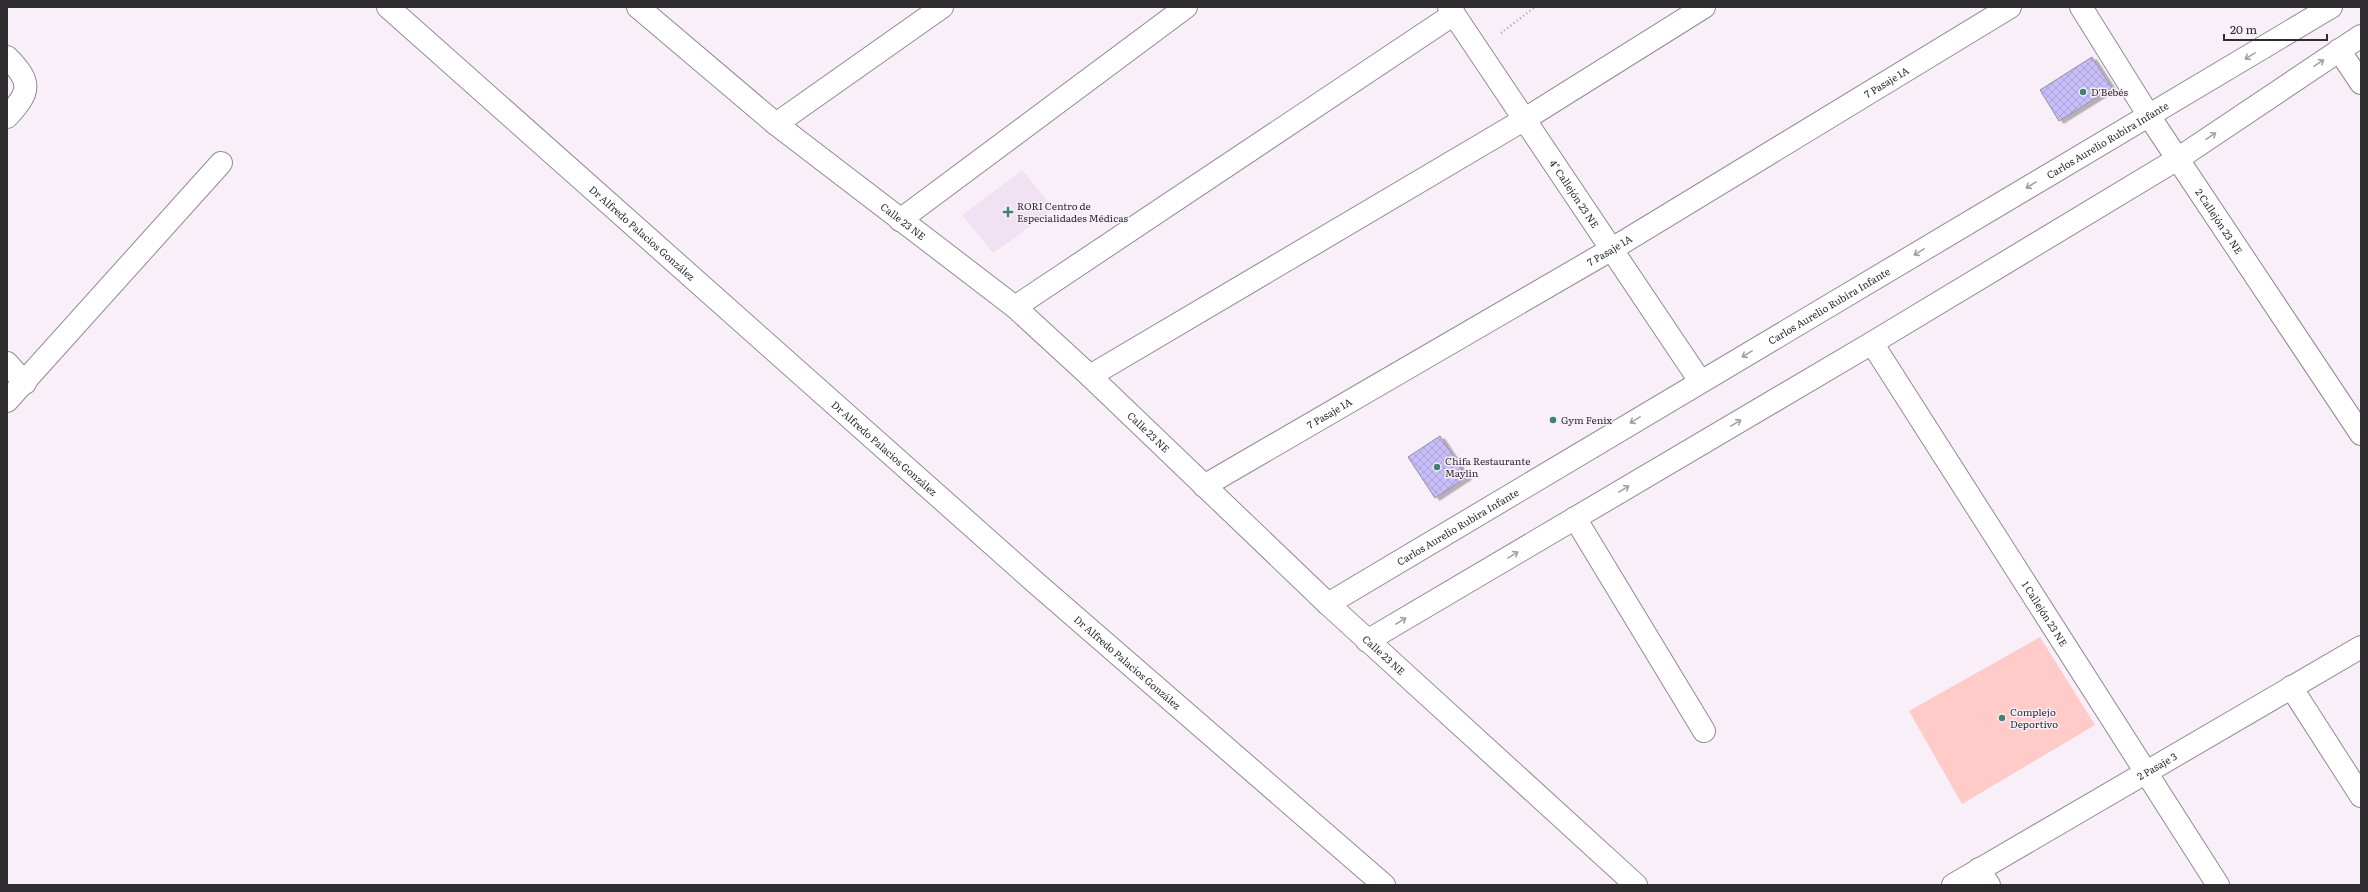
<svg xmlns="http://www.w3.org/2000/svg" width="2368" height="892" font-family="Literata,serif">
	<defs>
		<pattern id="building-cross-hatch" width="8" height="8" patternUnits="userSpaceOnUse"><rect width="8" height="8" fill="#c7bdf8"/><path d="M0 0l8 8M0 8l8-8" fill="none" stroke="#aba3d5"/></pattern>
		<filter id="shadow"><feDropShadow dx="4.5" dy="2.5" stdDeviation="0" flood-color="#0004"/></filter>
	</defs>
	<rect width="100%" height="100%" fill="#f8eff9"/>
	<!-- built -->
	<path fill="#f0e2f2" d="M1022,170L1054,209L993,253L962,215Z"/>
	<!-- green -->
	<path fill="#ffcbc9" d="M2040,637L2095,725L1962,804L1909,711Z"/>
	<!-- building -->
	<g fill="url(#building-cross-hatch)" stroke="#91909b" filter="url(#shadow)">
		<path d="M2092,57L2112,88L2059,121L2040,90Z"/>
		<path d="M1440,436L1467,477L1435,498L1408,457Z"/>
	</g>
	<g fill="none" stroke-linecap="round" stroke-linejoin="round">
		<defs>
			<g id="street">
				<path id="s1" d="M388,7L1036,583L1384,885"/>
				<path id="s2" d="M638,7L776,124L1015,307L1090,376L1328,604L1636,885"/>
				<path id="s3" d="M1449,7L1700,381"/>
				<path id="s4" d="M2081,7L2149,116L2361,434"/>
				<path d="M2339,50L2361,83"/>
				<path d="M7,57C33,83 30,92 7,117"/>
				<path d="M776,124L942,7"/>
				<path d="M900,220L1186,7"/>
				<path d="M1015,307L1454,14"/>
				<path id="s5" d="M1872,343L2218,885"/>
				<path d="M7,363L25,383"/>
				<path d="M1090,376L1525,119L1704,7"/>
				<path d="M7,401L221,163"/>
				<path id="s6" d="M1204,486L1612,249L2010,7"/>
				<path d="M1575,518L1704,731"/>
				<path id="s7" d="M1328,604L2331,7"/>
				<path d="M1367,641L1872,343L2179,158L2361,36"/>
				<path d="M2291,687L2361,796"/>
				<path d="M1979,869L1989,885"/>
				<path id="s8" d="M1953,885L2361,647"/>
			</g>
		</defs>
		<!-- street casing -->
		<use href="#street" stroke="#928a94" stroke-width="24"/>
		<!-- path -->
		<path stroke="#a8a1a9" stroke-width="2.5" stroke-dasharray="1 3" stroke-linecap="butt" d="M1501,33L1535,7"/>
		<!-- street -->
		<use href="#street" stroke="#fff" stroke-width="22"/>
	</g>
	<!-- one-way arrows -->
	<defs><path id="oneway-shaft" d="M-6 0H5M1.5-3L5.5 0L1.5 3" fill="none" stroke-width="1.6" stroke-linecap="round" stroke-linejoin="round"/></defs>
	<g stroke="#a1a0a2">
		<use href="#oneway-shaft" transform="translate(2250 56) rotate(149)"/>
		<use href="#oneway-shaft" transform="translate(2319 63) rotate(-34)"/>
		<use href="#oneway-shaft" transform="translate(2211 136) rotate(-34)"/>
		<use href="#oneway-shaft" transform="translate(2031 185) rotate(149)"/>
		<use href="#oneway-shaft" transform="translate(1919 252) rotate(149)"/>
		<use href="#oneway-shaft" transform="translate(1747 354) rotate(149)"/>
		<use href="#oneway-shaft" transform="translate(1635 420) rotate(149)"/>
		<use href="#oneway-shaft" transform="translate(1736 423) rotate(-31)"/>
		<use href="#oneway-shaft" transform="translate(1624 489) rotate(-31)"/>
		<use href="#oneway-shaft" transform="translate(1513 555) rotate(-31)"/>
		<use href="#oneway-shaft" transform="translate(1401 621) rotate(-31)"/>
	</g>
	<!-- markers -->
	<g fill="#428270" stroke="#f8eff9" stroke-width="1.5">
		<circle cx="2083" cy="92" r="4"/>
		<path d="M1006 206h4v4h4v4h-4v4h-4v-4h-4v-4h4z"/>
		<circle cx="1553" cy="420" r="4"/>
		<circle cx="1437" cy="467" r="4"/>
		<circle cx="2002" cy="718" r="4"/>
	</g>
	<g text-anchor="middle" stroke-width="3" stroke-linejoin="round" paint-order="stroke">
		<!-- street labels -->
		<g font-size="10" fill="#2f2c30" stroke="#f8eff9">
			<text dy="4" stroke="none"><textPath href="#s6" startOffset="793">7 Pasaje 1A</textPath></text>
			<text dy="4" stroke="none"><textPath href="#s7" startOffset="907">Carlos Aurelio Rubira Infante</textPath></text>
			<text dy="4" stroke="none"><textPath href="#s3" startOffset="225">4° Callejón 23 NE</textPath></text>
			<text dy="4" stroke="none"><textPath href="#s4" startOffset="255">2 Callejón 23 NE</textPath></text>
			<text dy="4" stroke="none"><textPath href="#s2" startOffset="341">Calle 23 NE</textPath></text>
			<text dy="4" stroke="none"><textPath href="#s1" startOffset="340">Dr Alfredo Palacios González</textPath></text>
			<text dy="4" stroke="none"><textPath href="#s6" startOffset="469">7 Pasaje 1A</textPath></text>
			<text dy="4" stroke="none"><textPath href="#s7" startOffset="583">Carlos Aurelio Rubira Infante</textPath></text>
			<text dy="4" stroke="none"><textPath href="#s6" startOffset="145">7 Pasaje 1A</textPath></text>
			<text dy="4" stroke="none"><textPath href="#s2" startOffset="665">Calle 23 NE</textPath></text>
			<text dy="4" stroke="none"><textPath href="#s1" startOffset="664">Dr Alfredo Palacios González</textPath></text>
			<text dy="4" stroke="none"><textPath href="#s7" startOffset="151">Carlos Aurelio Rubira Infante</textPath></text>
			<text dy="4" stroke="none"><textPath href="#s5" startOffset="321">1 Callejón 23 NE</textPath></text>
			<text dy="4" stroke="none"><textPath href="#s2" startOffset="989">Calle 23 NE</textPath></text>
			<text dy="4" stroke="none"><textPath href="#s1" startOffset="988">Dr Alfredo Palacios González</textPath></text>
			<text dy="4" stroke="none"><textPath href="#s8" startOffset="236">2 Pasaje 3</textPath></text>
		</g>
		<!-- poi labels -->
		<g font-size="10" fill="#2f2c30" stroke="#f8eff9" text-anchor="start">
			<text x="2091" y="96">D'Bebés</text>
			<text x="1017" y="210">RORI Centro de<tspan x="1017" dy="12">Especialidades Médicas</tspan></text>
			<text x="1561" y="424">Gym Fenix</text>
			<text x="1445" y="465">Chifa Restaurante<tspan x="1445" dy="12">Maylin</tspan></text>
			<text x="2010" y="716">Complejo<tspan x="2010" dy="12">Deportivo</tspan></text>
		</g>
	</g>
	<!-- border -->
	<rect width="2368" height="892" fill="none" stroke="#2f2c30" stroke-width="16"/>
	<!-- scale -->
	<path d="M2224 34v6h103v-6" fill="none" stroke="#2f2c30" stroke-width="2"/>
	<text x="2230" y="34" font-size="12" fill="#2f2c30" stroke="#f8eff9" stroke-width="3" paint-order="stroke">20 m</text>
</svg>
